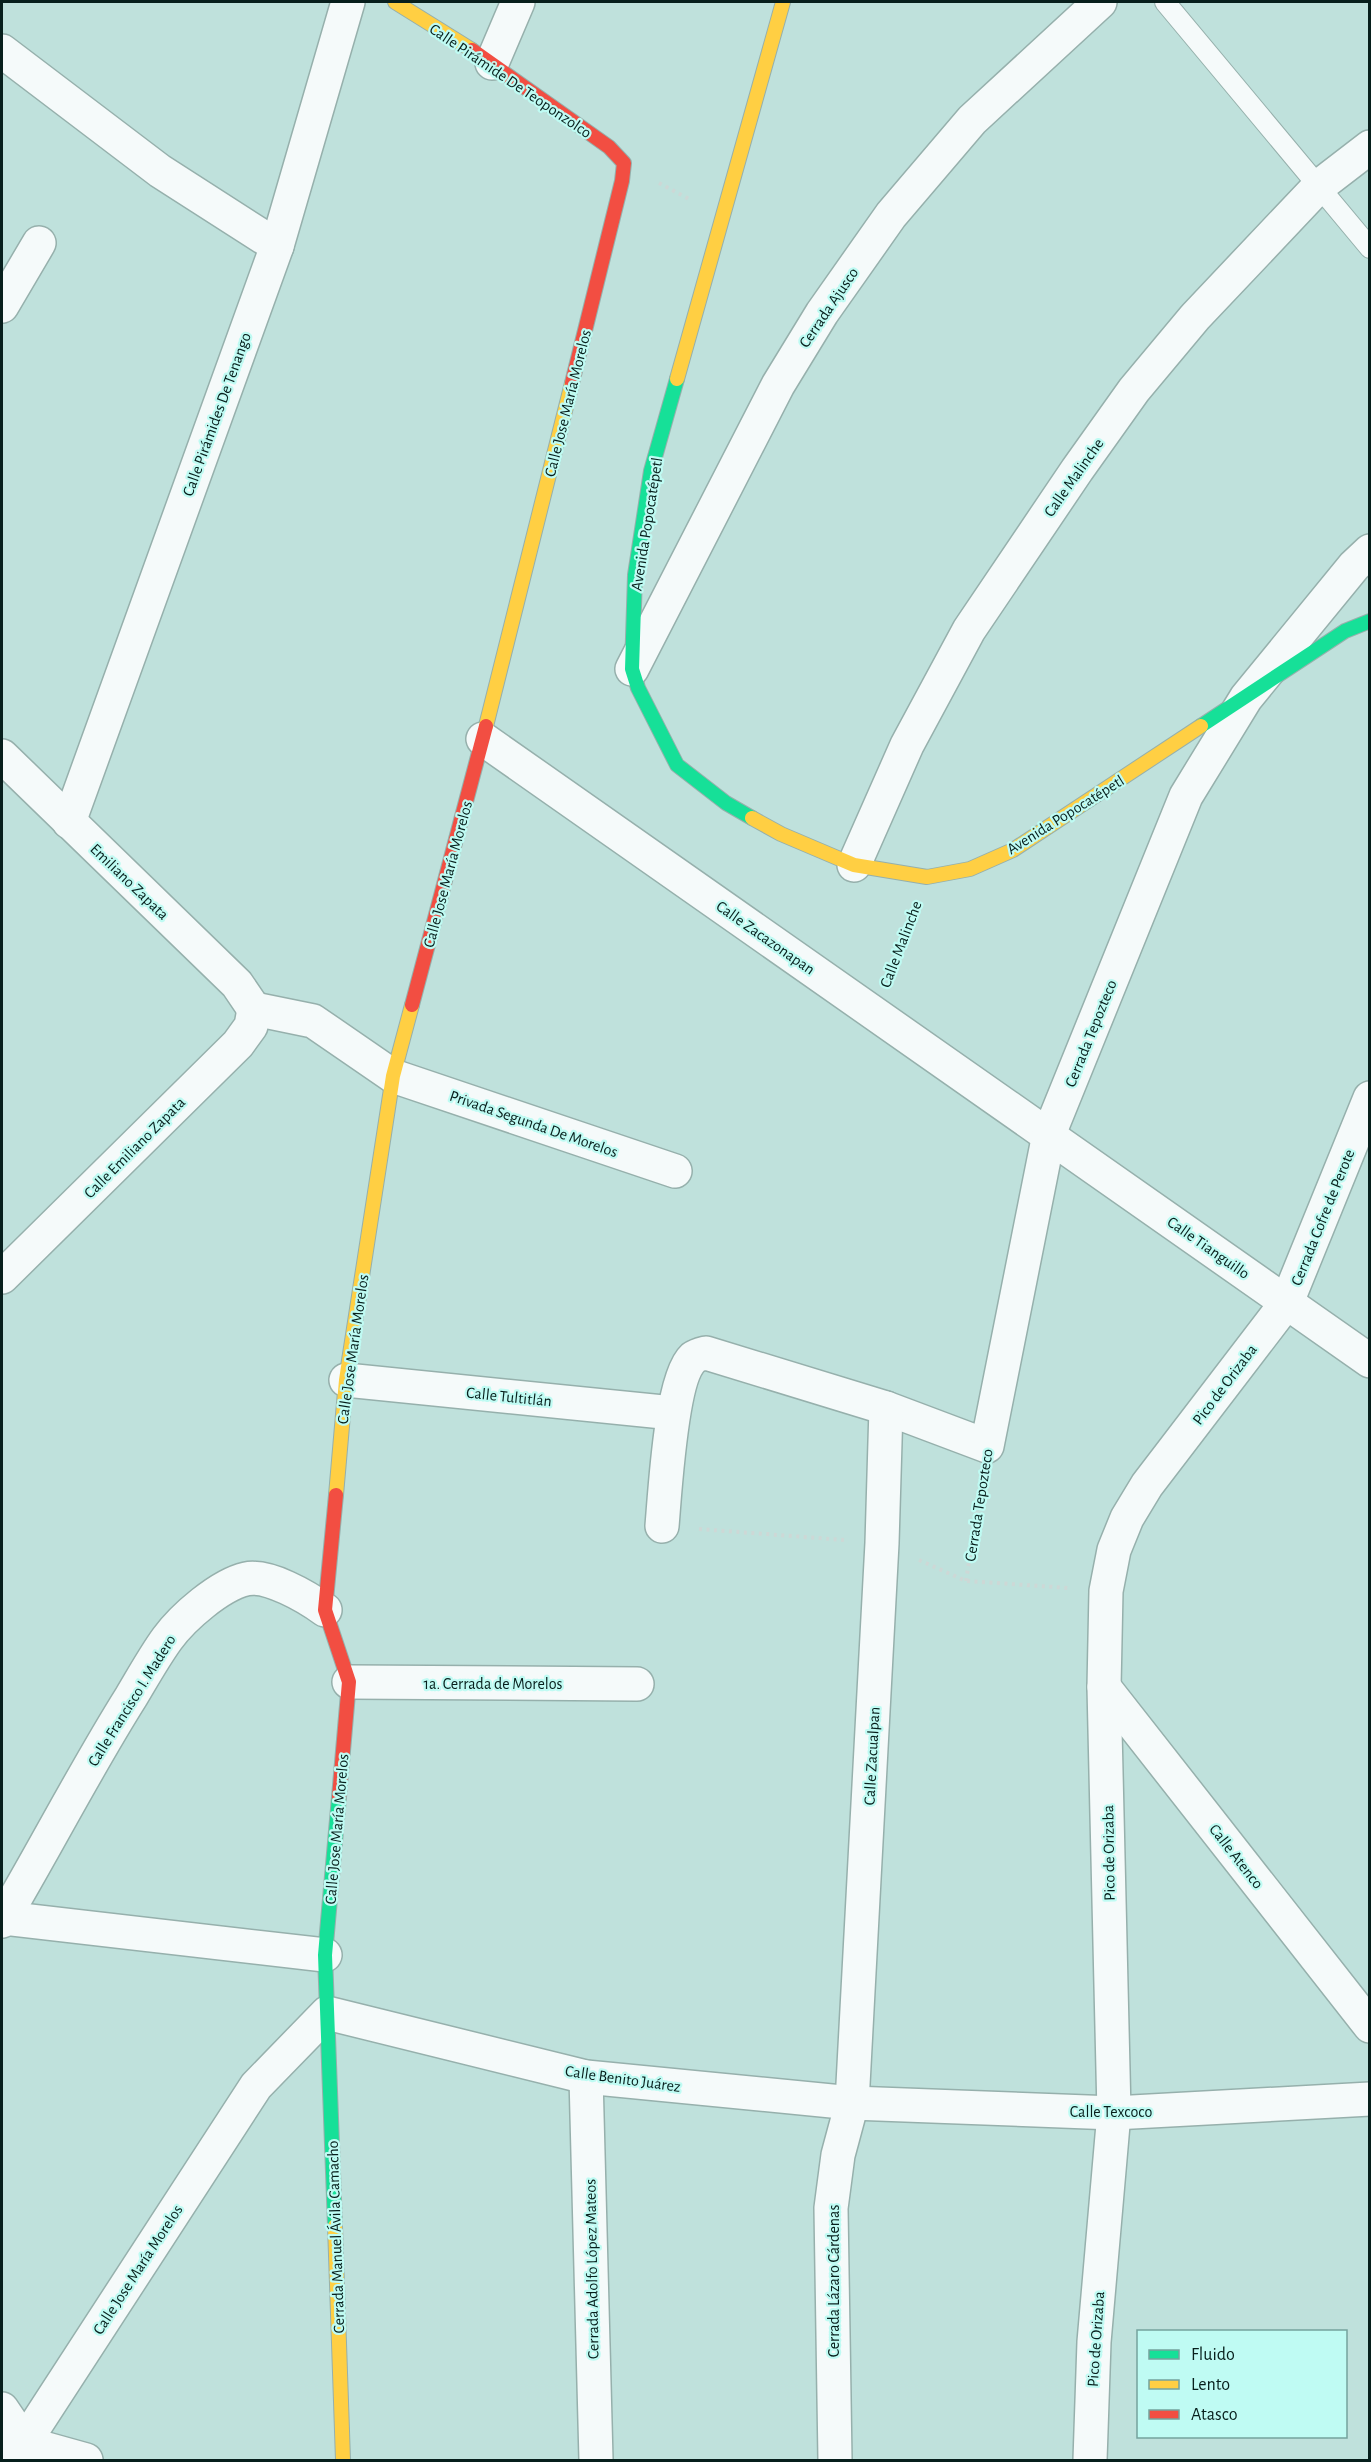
<svg xmlns="http://www.w3.org/2000/svg" width="1371" height="2462" font-family="'Alegreya Sans',sans-serif">
	<rect width="100%" height="100%" fill="#bfe1dc"/>
	<g fill="none" stroke-linecap="round" stroke-linejoin="round">
		<defs>
			<path id="lane" d="M1165,2L1370,248"/>
			<g id="street">
				<path d="M2,51L160,171L277,246"/>
				<path d="M492,63L518,2"/>
				<path d="M2,306L39,243"/>
				<path d="M632,669L778,385L822,313L891,215L972,120L1100,2"/>
				<path d="M483,739L1370,1361"/>
				<path d="M2,756L237,984L254,1009"/>
				<path d="M69,822L277,246L348,2"/>
				<path d="M854,865L907,745L969,630L1077,470L1134,390L1195,317L1318,187L1370,147"/>
				<path d="M254,1009L313,1021L393,1076L675,1171"/>
				<path d="M2,1277L238,1044L251,1026L254,1009"/>
				<path d="M346,1380L673,1413"/>
				<path d="M662,1526C665,1492 671,1378 693,1358C697,1355 702,1354 706,1353L886,1408L987,1446L1049,1134L1186,796L1246,698L1354,566L1370,551"/>
				<path d="M349,1682L637,1684"/>
				<path d="M1104,1687L1370,2026"/>
				<path d="M4,1918L325,1955"/>
				<path d="M2,1921C46,1847 85,1770 131,1697C143,1677 154,1657 167,1639C183,1617 220,1585 246,1579C268,1574 307,1597 325,1610"/>
				<path d="M586,2077L596,2460"/>
				<path d="M2,2409L25,2443"/>
				<path d="M3,2443H25L86,2460"/>
				<path d="M13,2460L256,2086L327,2013L586,2077L852,2103L1114,2113L1370,2099"/>
				<path d="M835,2460L831,2208L838,2155L852,2103L882,1543L886,1408"/>
				<path d="M1090,2460L1094,2342L1114,2113L1104,1687L1106,1591L1114,1550L1127,1518L1147,1485L1287,1302L1370,1098"/>
			</g>
			<g id="fast">
				<path d="M677,379L651,471L635,575L632,669L638,688L677,765L726,803L752,818"/>
				<path d="M1201,726L1345,631L1370,621"/>
				<path d="M335,2226L325,1955L339,1797"/>
			</g>
			<g id="slow">
				<path d="M395,2L472,50"/>
				<path d="M677,379L783,2"/>
				<path d="M486,726L572,383"/>
				<path d="M752,818L781,834L854,865L927,877L970,869L1013,850L1201,726"/>
				<path d="M336,1495L346,1380L393,1076L412,1005"/>
				<path d="M335,2226L343,2460"/>
			</g>
			<g id="jam">
				<path d="M472,50L609,147L624,163L622,181L572,383"/>
				<path d="M412,1005L486,726"/>
				<path d="M336,1495L325,1610L349,1682L339,1797"/>
			</g>
		</defs>
		<!-- lane casing -->
		<use href="#lane" stroke="#96b0ac" stroke-width="22"/>
		<!-- street casing -->
		<use href="#street" stroke="#96b0ac" stroke-width="36"/>
		<!-- fast casing -->
		<use href="#fast" stroke="#96b0ac" stroke-width="16"/>
		<!-- slow casing -->
		<use href="#slow" stroke="#96b0ac" stroke-width="16"/>
		<!-- jam casing -->
		<use href="#jam" stroke="#96b0ac" stroke-width="16"/>
		<!-- path -->
		<g stroke="#cdd8d6" stroke-width="4" stroke-dasharray="3 4.5" stroke-linecap="butt">
			<path d="M659,183L689,199"/>
			<path d="M887,977L913,911"/>
			<path d="M699,1529L844,1540"/>
			<path d="M919,1560L966,1581L1069,1588"/>
			<path d="M966,1581L981,1484"/>
		</g>
		<!-- lane -->
		<use href="#lane" stroke="#f5fafa" stroke-width="20"/>
		<!-- street -->
		<use href="#street" stroke="#f5fafa" stroke-width="33"/>
		<!-- fast -->
		<use href="#fast" stroke="#16e098" stroke-width="14"/>
		<!-- slow -->
		<use href="#slow" stroke="#ffcf43" stroke-width="14"/>
		<!-- jam -->
		<use href="#jam" stroke="#f24e42" stroke-width="14"/>
	</g>
	<g text-anchor="middle" stroke-width="4.5" stroke-linejoin="round" paint-order="stroke">
		<!-- street labels -->
		<g font-size="16" fill="#071f1c" stroke="#bffbf3">
			<text transform="translate(511 80) rotate(34)" y="6">Calle Pirámide De Teoponzolco</text>
			<text transform="translate(828 307) rotate(-56)" y="6">Cerrada Ajusco</text>
			<text transform="translate(567 403) rotate(-76)" y="6">Calle Jose María Morelos</text>
			<text transform="translate(216 414) rotate(-70)" y="6">Calle Pirámides De Tenango</text>
			<text transform="translate(1073 477) rotate(-55)" y="6">Calle Malinche</text>
			<text transform="translate(646 524) rotate(-81)" y="6">Avenida Popocatépetl</text>
			<text transform="translate(1065 814) rotate(-32)" y="6">Avenida Popocatépetl</text>
			<text transform="translate(447 874) rotate(-75)" y="6">Calle Jose María Morelos</text>
			<text transform="translate(130 881) rotate(44)" y="6">Emiliano Zapata</text>
			<text transform="translate(766 937) rotate(35)" y="6">Calle Zacazonapan</text>
			<text transform="translate(900 944) rotate(-69)" y="6">Calle Malinche</text>
			<text transform="translate(1090 1033) rotate(-68)" y="6">Cerrada Tepozteco</text>
			<text transform="translate(534 1123) rotate(19)" y="6">Privada Segunda De Morelos</text>
			<text transform="translate(134 1147) rotate(-45)" y="6">Calle Emiliano Zapata</text>
			<text transform="translate(1322 1217) rotate(-68)" y="6">Cerrada Cofre de Perote</text>
			<text transform="translate(1209 1247) rotate(35)" y="6">Calle Tianguillo</text>
			<text transform="translate(352 1349) rotate(-82)" y="6">Calle Jose María Morelos</text>
			<text transform="translate(1224 1384) rotate(-53)" y="6">Pico de Orizaba</text>
			<text transform="translate(509 1396) rotate(6)" y="6">Calle Tultitlán</text>
			<text transform="translate(978 1505) rotate(-81)" y="6">Cerrada Tepozteco</text>
			<text x="493" y="1689">1a. Cerrada de Morelos</text>
			<text transform="translate(131 1700) rotate(-58)" y="6">Calle Francisco I. Madero</text>
			<text transform="translate(871 1756) rotate(-87)" y="6">Calle Zacualpan</text>
			<text transform="translate(336 1829) rotate(-85)" y="6">Calle Jose María Morelos</text>
			<text transform="translate(1108 1853) rotate(-91)" y="6">Pico de Orizaba</text>
			<text transform="translate(1237 1856) rotate(52)" y="6">Calle Atenco</text>
			<text transform="translate(623 2078) rotate(8)" y="6">Calle Benito Juárez</text>
			<text x="1111" y="2117">Calle Texcoco</text>
			<text transform="translate(335 2237) rotate(-92)" y="6">Cerrada Manuel Ávila Camacho</text>
			<text transform="translate(137 2269) rotate(-57)" y="6">Calle Jose María Morelos</text>
			<text transform="translate(591 2269) rotate(-91)" y="6">Cerrada Adolfo López Mateos</text>
			<text transform="translate(833 2281) rotate(-90)" y="6">Cerrada Lázaro Cárdenas</text>
			<text transform="translate(1095 2339) rotate(-86)" y="6">Pico de Orizaba</text>
		</g>
	</g>
	<!-- border -->
	<rect width="1371" height="2462" fill="none" stroke="#071f1c" stroke-width="6"/>
	<!-- legend -->
	<rect x="1137" y="2330" width="210" height="108" fill="#bffbf3" stroke="#75a39d" stroke-width="1.5"/>
	<rect x="1149" y="2350" width="30" height="9" fill="#16e098" stroke="#75a39d" stroke-width="1.5"/>
	<text x="1191" y="2360" font-size="18" fill="#071f1c">Fluido</text>
	<rect x="1149" y="2380" width="30" height="9" fill="#ffcf43" stroke="#75a39d" stroke-width="1.5"/>
	<text x="1191" y="2390" font-size="18" fill="#071f1c">Lento</text>
	<rect x="1149" y="2410" width="30" height="9" fill="#f24e42" stroke="#75a39d" stroke-width="1.5"/>
	<text x="1191" y="2420" font-size="18" fill="#071f1c">Atasco</text>
</svg>
